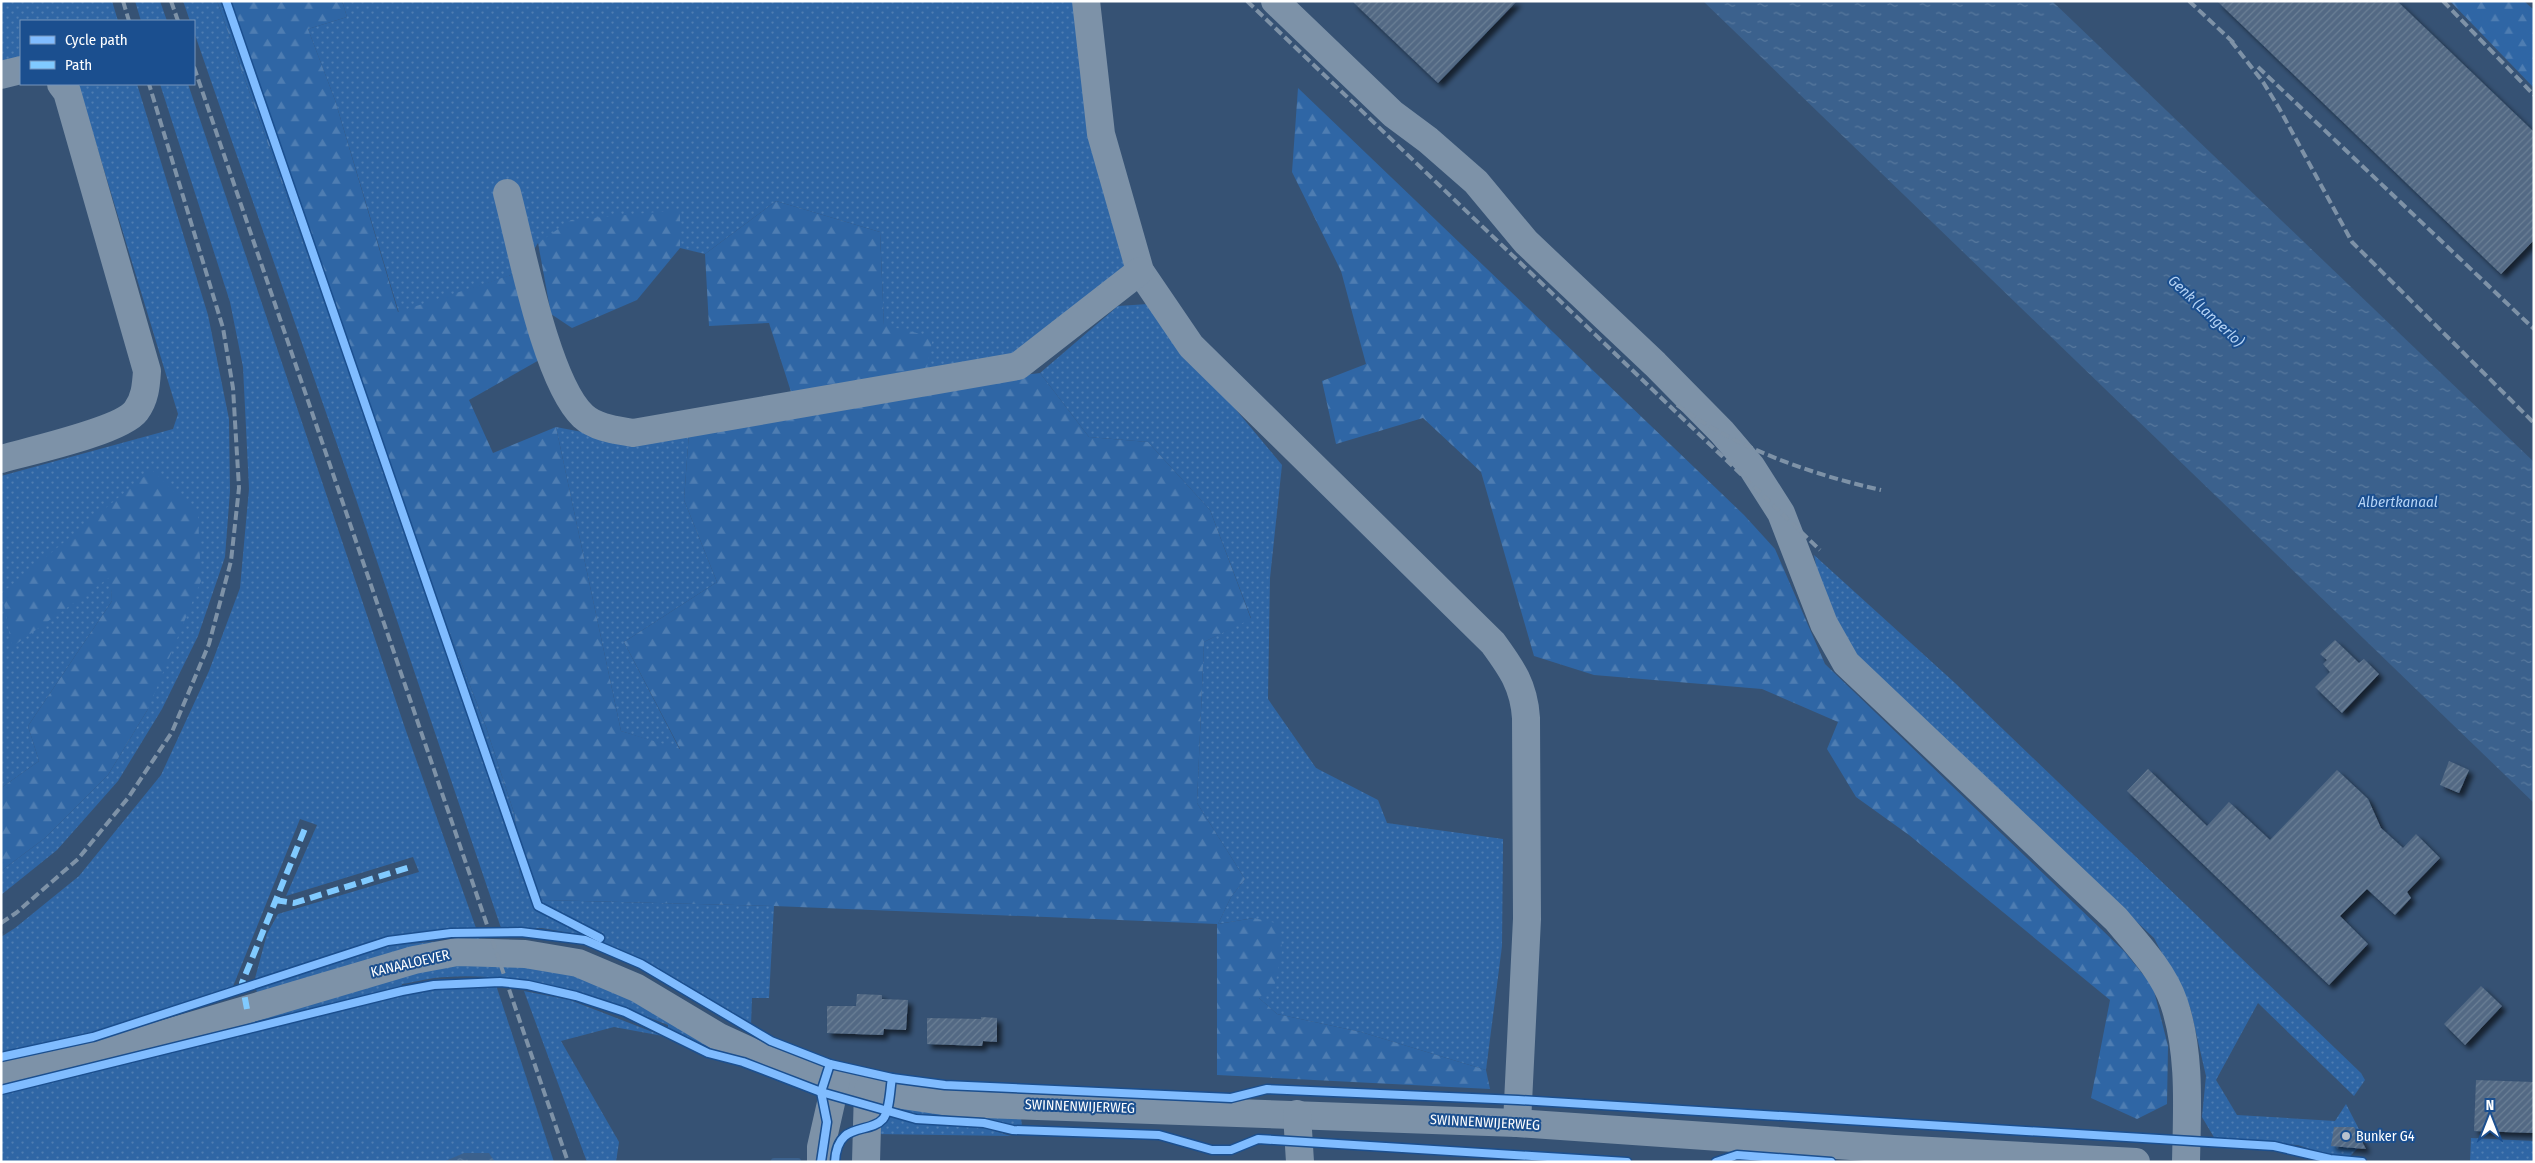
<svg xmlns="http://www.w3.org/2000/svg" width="2535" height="1163" font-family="'Fira Sans Condensed',sans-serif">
	<defs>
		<pattern id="grass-dots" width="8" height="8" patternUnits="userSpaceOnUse" patternTransform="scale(1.25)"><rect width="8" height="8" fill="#2f66a5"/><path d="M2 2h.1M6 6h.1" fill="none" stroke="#4e7db2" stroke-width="1.8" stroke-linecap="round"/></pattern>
		<pattern id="forest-firs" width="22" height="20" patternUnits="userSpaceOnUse" patternTransform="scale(1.25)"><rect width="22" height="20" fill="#2f66a5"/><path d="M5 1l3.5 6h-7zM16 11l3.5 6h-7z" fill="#4e7db2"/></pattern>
		<pattern id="water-ripples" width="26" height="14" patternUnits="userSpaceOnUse" patternTransform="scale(1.25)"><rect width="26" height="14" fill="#3b618d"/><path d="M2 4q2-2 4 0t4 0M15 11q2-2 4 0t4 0" fill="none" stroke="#58799e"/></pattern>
		<pattern id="building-hatch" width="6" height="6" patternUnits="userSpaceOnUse" patternTransform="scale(1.25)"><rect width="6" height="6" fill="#526984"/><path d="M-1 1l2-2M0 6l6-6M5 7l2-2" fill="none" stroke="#6c8096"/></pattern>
		<filter id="shadow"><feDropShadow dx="4.5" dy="4.5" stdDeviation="2.5" flood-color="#0009"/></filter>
	</defs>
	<rect width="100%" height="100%" fill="#365274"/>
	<!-- grass -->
	<g fill="url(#grass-dots)">
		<path d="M1,1H112L118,21H21V61L1,66Z"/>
		<path d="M135,1H160L167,21H141Z"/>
		<path d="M183,1H217L350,374L486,727L515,816L520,876L543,900L774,906L769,998H752L751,1026L703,996L618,950L581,935L542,928H501L356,499L194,32V21H190Z"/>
		<path d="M342,1H1075L1132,268L1014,360L925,377L884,326L880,232L776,201L705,254L680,248V211L538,243L520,272L399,313L335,100L308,29L347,17Z"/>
		<path d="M78,84H137L208,315L229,419L230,491L225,557L198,636L162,709L118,781L57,850L1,895V871L45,838L108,775L148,709L111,576L112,601L28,726L39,761L1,788V476L173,429L178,414Z"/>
		<path d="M160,84H188L406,731L476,928L385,937L254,982L267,934L278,914L419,872L413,857L286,896L317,825L300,819L232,989L101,1031L1,1054V937L15,928L79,876L161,775L209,671L240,588L249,489L243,367L230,302Z"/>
		<path d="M1148,304L1282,465L1270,578L1268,699L1316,768L1378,800L1387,823L1503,839L1502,946L1486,1070L1361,1032L1277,1014L1259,998L1254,918L1218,924L1231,897L1245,879L1197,803L1204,642L1251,618L1210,510L1148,442L1089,437L1040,373L1118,306Z"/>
		<path d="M556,427L645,444L689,432L684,500L717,582L624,642L680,750L621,731Z"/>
		<path d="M1814,555L1955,683L2361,1073L2365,1080L2354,1096L2258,1003L2216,1080L2237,1115L2335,1121L2346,1104L2363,1137V1143L2349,1157L2328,1155L2298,1145L2215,1139L2202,1117L2206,1076L2190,1007L2154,938L1851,657L1823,600Z"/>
		<path d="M479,938L481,943L258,996L256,989L384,946Z"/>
		<path d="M521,964L572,974L613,988L735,1055L713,1050L668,1031V1025C598,997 523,972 447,977C432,977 416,982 402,984L401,988L167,1045L403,974L452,965Z"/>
		<path d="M466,985H496L554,1162H1V1093L409,993Z"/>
		<path d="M524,991L570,1000L663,1036L614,1027L561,1041L619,1142L616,1162H587Z"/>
		<path d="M893,1105L1021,1117L1022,1127L985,1121L920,1117L893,1110Z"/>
		<path d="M890,1117L978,1126L1011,1136L873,1134V1129Z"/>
		<path d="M2471,1138L2534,1141V1162H2470Z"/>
	</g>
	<!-- forest -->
	<g fill="url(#forest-firs)">
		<path d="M217,1H342L347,17L308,29L335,100L398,312L520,272L541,359L469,400L493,453L556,427L621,731L680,749L624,642L717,582L684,500L689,432L916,389L1040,373L1089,437L1148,442L1210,510L1251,619L1204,642L1197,803L1245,879L1231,897L1218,924L1254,918L1280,924L1282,951L1275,984L1259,998L1277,1014L1361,1032L1486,1070L1490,1089L1217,1075V924L774,906L543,900L520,876L515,816L486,727L350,374Z"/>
		<path d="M2450,1H2524L2534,10V88Z"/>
		<path d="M1298,88L1744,515L1775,549L1825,664L2125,952L2153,987L2168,1046L2167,1104L2137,1119L2091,1098L2110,1000L1909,835L1856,797L1827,749L1838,722L1762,689L1594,675L1534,656L1481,472L1423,418L1336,444L1322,381L1366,364L1341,271L1292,172Z"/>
		<path d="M776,201L880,232L884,325L933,337L925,377L792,395L769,323L709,326L705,254Z"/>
		<path d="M680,210V248L637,300L572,328L551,314L538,243L571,220Z"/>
		<path d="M152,470L198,515L201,581L148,709L108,775L45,838L1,871V788L39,761L28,726L112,601L110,577L12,647L2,593Z"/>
	</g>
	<!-- water -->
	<g fill="url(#water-ripples)">
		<path d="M1703,1H2052L2534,462V803Z"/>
		<path d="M464,1153H489L495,1162H443Z"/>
	</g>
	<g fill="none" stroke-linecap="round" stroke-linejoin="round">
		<!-- stream -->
		<path stroke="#3b618d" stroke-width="6" d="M774,1161H798"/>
	</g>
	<!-- building -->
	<g fill="url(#building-hatch)" filter="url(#shadow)">
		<path d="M1352,1H1517L1438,83Z"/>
		<path d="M2217,1H2397L2534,132V240L2501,274Z"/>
		<path d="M2335,640L2359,663L2364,659L2379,674L2342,713L2315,687L2330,672L2323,664L2327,660L2320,654Z"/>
		<path d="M2449,761L2469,770L2459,793L2440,785Z"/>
		<path d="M2148,769L2207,826L2229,802L2270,840L2337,770L2368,799L2381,828L2403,848L2416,834L2440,858L2407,892L2411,898L2395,915L2367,889L2340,916L2368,944L2329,985L2127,791Z"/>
		<path d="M2481,986L2502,1006L2465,1045L2444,1024Z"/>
		<path d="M857,994L882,995V999L908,1000L906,1030L884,1029L883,1035L827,1033V1006H856Z"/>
		<path d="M981,1017L997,1018V1042L983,1041L982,1046L927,1044V1018L981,1019Z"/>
		<path d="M2476,1080L2534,1082V1133L2474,1131Z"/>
		<path d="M2334,1127H2354L2366,1149L2331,1146Z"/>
	</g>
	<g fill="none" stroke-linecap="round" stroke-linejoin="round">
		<!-- minor -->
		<g stroke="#7d92a8" stroke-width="28">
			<path d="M1086,1L1101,134L1140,271L1191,346L1493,643C1512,669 1524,686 1526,718L1527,919L1517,1123"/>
			<path d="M1275,1L1393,114L1428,140L1476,182L1526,242L1655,364L1722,432L1751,466L1781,513L1824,624L1846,663L2116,919C2137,944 2163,971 2174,1003C2191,1054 2187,1109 2186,1162"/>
			<path d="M1,75L21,70"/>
			<path d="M507,193C521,246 546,381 583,416C596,428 617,430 633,433L1018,366L1140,271"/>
			<path d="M1,459C29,451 121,431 136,411C145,399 146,386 147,371L67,92L61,84"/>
			<path d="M1,1073L144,1040L414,960L457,952L525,954L578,963L637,988L719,1037L756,1054L806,1072L868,1090L956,1103L1517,1123L1894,1149L2136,1162"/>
			<path d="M1297,1114L1300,1162"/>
			<path d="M821,1162V1147L836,1081"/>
			<path d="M866,1162L868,1090"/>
		</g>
		<!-- rail -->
		<g stroke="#7e92a7" stroke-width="4" stroke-dasharray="9 4" stroke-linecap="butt">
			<path d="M123,1L129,21"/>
			<path d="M171,1L178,21"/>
			<path d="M1247,1L1820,550"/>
			<path d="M2189,1L2235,44"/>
			<path d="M2443,1L2534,95"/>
			<path d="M2231,41L2263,82L2279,108L2352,242L2534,423"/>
			<path d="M194,67L568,1162"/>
			<path d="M2258,67L2534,329"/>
			<path d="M1677,405C1736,448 1810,474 1881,490"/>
			<path d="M1,923L16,913L78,859L128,798L172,732L209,644L231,561L239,488L233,388L223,328L149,84"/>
		</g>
		<!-- quiet -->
		<g stroke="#80caff" stroke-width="6" stroke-dasharray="12 6" stroke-linecap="butt">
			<path d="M275,900L294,903L410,867"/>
			<path d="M247,1009L242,983L306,826"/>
		</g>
		<defs>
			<g id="cycleway">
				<path d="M226,1L538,906L600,938"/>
				<path d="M1,1057L93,1037L388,941L451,933L521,932L585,940L641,964L771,1041L830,1064L892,1078L945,1085L1231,1098L1267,1089L1518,1100L2274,1146L2330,1159L2362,1162"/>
				<path d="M1,1090L402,991L434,985L500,982L528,985L576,996L625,1012L708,1053L743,1062L821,1092L916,1119L984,1123L1013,1130L1159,1135L1212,1150H1231L1258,1139L1627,1162"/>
				<path d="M821,1162L827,1122L821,1092L830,1064"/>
				<path d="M835,1162C837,1120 869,1135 883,1119C890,1110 890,1089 892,1078"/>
				<path d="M1716,1162L1737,1155L1831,1162"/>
			</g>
		</defs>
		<!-- cycleway casing -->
		<use href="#cycleway" stroke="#1b4f8f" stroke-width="11"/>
		<!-- cycleway -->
		<use href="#cycleway" stroke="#80bcff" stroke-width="8"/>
	</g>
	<!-- markers -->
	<circle fill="#b9c2ce" stroke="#1b4f8f" stroke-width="2" cx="2346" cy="1136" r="5"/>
	<g text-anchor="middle" stroke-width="4" stroke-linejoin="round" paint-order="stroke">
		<!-- street labels -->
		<g font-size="14" fill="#fff" stroke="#1b4f8f">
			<text transform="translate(410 963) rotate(-13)" y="5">KANAALOEVER</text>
			<text transform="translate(1080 1106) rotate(2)" y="5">SWINNENWIJERWEG</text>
			<text transform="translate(1485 1122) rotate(3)" y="5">SWINNENWIJERWEG</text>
		</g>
		<!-- poi labels -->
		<g font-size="14" fill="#fff" stroke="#1b4f8f" text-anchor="start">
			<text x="2356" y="1141">Bunker G4</text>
		</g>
		<!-- water labels -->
		<g font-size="15" font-style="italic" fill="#b5d3f5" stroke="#1b4f8f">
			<text transform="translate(2206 311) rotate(43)" y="5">Genk (Langerlo)</text>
			<text x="2398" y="507">Albertkanaal</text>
		</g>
	</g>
	<!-- border -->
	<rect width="2535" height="1163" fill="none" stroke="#ffffff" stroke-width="5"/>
	<!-- legend -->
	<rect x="20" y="20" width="175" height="65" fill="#1b4f8f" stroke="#7695bc"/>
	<rect x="30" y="36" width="25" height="8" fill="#80bcff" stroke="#7695bc"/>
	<text x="65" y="45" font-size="15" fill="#ffffff">Cycle path</text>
	<rect x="30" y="61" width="25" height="8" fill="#80caff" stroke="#7695bc"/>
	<text x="65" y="70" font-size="15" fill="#ffffff">Path</text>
	<!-- north arrow -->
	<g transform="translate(2490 1118)" stroke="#1b4f8f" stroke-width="4" paint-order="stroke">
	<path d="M0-4L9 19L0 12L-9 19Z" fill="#ffffff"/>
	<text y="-8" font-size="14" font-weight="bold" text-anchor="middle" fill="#ffffff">N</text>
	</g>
</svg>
